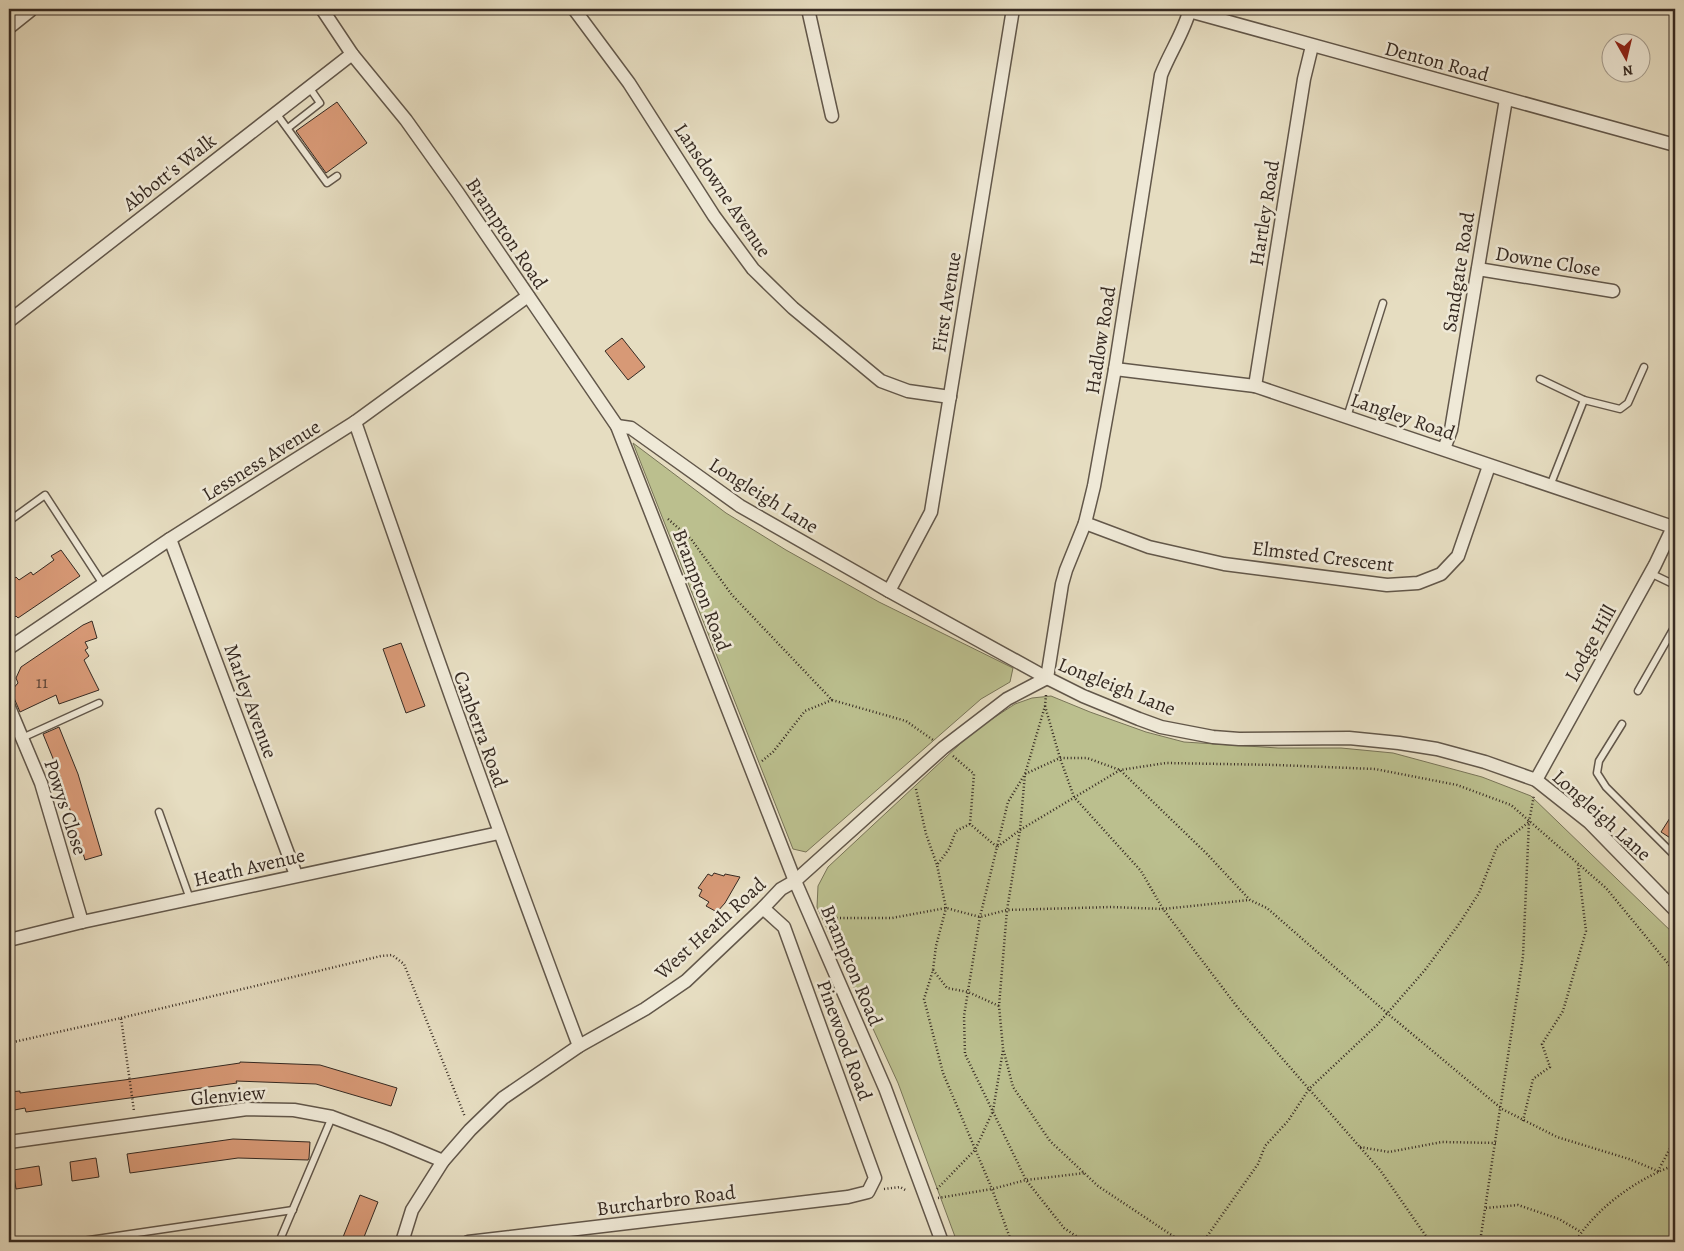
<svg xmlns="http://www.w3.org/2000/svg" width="1684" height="1251" font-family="Alegreya,serif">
	<rect width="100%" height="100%" fill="#e6ddc1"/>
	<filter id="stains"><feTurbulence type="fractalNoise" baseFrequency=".004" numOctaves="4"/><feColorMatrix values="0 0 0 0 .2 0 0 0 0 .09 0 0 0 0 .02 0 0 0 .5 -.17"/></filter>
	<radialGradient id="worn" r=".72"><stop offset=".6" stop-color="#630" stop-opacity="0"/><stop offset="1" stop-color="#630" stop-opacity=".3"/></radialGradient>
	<!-- green -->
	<g fill="#bbbf8e" stroke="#787458">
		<path d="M633,443L726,513L786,550L879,602L1013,668L1010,682L981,699L806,852L793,849Z"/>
		<path d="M1051,696L1090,712L1146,732L1184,742L1278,748H1341L1393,753L1482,777L1531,796L1675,935V1242H957L898,1083L817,907L818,886L828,867L975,730L1015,704L1032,698Z"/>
	</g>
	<!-- building -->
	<g fill="#d79976" stroke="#362a22">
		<path d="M337,102L367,143L326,173L296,131Z"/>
		<path d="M622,338L645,367L628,380L605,351Z"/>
		<path d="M61,550L80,576L18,618L16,616L9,621V582L16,577L19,580L31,572L33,575L54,560L51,556Z"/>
		<path d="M92,621L97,638L85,642L88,648L85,650L89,656L84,660L99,690L59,704L56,695L20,712L11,691L18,683L16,678L21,667L83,625Z"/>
		<path d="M401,643L425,706L406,713L383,649Z"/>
		<path d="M59,727L78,774L102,855L85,860L59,773L43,734Z"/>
		<path d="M1675,810V841L1661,832Z"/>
		<path d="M714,873L724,876L725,874L740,877L725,903L717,912L706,906L709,902L699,896L702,890L698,888L708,874L712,876Z"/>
		<path d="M240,1062L320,1065L397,1088L391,1106L316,1084L236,1081L237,1083L137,1097L26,1112L25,1108L9,1111V1092L20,1091V1093L124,1080L240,1063Z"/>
		<path d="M233,1139L310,1142L309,1158L308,1160L238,1158L130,1173L127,1154Z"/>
		<path d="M96,1158L99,1177L72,1181L70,1162Z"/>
		<path d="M39,1166L42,1185L16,1189L13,1170Z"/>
		<path d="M360,1195L378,1202L362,1242H341Z"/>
	</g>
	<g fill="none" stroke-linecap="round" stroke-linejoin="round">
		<defs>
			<g id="service">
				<path d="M276,113L327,183L337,176"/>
				<path d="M288,128L320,103L309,87"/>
				<path d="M1540,379L1584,400L1620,409L1628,403L1644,367"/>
				<path d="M1347,417L1383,303"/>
				<path d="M1550,486L1584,400"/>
				<path d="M9,521L45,495L103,584"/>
				<path d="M1650,573L1675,585"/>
				<path d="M1638,691L1675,626"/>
				<path d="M1622,724L1599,761L1597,773L1606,787L1675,856"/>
				<path d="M22,738L99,703"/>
				<path d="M159,812L190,899"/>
				<path d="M76,1242L293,1210"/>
				<path d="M279,1242L332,1117"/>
			</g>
			<g id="minor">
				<path d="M322,9L352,54L406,120L458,193L617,426L795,881L885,1088L942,1242"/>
				<path d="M574,9L629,83L714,216L753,269L793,308L881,381L908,391L950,397"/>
				<path d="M808,9L832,116"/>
				<path d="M1189,11L1675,145"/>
				<path d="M1478,269L1613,291"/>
				<path d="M9,321L352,54"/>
				<path d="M1115,369L1255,386L1673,527"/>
				<path d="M1255,386L1304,79L1312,46"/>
				<path d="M355,422C427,631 501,839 579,1046"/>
				<path d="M617,426L631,428L740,506L889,591L1047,678L1083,696L1139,719L1161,727L1213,737L1239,739L1349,738L1399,743L1437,749L1485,762L1536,780L1589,822L1675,910"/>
				<path d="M1444,449L1451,430L1506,99"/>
				<path d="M1085,523L1149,547L1224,564L1387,585L1418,583L1441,574L1458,556L1489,466"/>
				<path d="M170,539L296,875"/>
				<path d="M889,591L931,512L1013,9"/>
				<path d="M9,648L170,539L355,422L528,296"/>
				<path d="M1047,678L1062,584L1066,570L1085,523L1094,486L1115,369L1161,75C1170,52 1184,32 1190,9"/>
				<path d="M9,707L41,783L82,922"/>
				<path d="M1536,780L1655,565L1675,523"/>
				<path d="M9,940L82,922L499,833"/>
				<path d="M9,1142L247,1109L294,1110L332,1117L388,1138L443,1161"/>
				<path d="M402,1242L412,1210L443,1161L470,1130L503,1098L579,1046L645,1009L686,981L763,908L781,889L795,881L943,748L1007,699L1047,678"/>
				<path d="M468,1242L848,1197L868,1192L875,1178L784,927L763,908"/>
			</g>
			<path id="tertiary" d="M9,25L29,9"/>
		</defs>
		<!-- service casing -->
		<use href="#service" stroke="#62574a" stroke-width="9"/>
		<!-- minor casing -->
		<use href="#minor" stroke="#62574a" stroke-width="15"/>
		<!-- tertiary casing -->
		<use href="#tertiary" stroke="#62574a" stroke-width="19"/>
		<!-- path -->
		<g stroke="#362a22" stroke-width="2.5" stroke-dasharray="1 2.5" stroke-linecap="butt">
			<path d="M668,519L691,539L732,595L832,700L906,721L933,740"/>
			<path d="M1046,695L1045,706L1025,774L1020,830L1007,910L999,1006L1003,1048L1013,1087L1050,1141L1098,1186L1182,1242"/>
			<path d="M1045,706L1060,758L1074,797L1141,871L1163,909L1238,1008L1380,1170L1430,1242"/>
			<path d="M953,756L974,774L970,824L997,847L1008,802L1025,774L1060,758H1087L1120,770L1207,854L1250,900L1267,908L1387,1013L1502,1109L1557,1137L1629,1159L1658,1171L1675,1139"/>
			<path d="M762,761L773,752L805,711L832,700"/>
			<path d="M916,789L926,834L937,865"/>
			<path d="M970,824L956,831L949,849L937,865L946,908L936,946L933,970L924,999L943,1073L992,1189L1010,1238L1016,1242"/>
			<path d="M826,918H892L946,908L980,917L1007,910L1111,907L1163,909L1249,900"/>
			<path d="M933,970L947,988L968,992L999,1006"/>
			<path d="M121,1018L381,956L392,955L404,964L465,1117"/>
			<path d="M9,1043L121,1018L134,1111"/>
			<path d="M1523,1121L1533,1079L1550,1067L1542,1044L1563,1011L1586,931L1578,865"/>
			<path d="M1360,1147L1389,1152L1442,1142L1496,1143"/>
			<path d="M884,1189L900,1187L907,1191"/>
			<path d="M937,1189L975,1150L993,1111L1003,1050"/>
			<path d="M938,1198L992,1189L1026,1180L1085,1173"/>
			<path d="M1486,1208L1518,1205L1559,1219L1581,1232"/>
			<path d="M1085,1242L1064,1228L1026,1180L965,1054L964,1016L980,917L997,847L1020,830L1120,770L1166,763L1277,765L1375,769L1457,785L1511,805L1606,888L1675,972"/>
			<path d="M1203,1242L1258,1164L1265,1146L1288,1121L1309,1089L1377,1025L1425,970L1459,924L1479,893L1497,847L1529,822"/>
			<path d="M1480,1242L1523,956L1529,822L1534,795"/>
			<path d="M1575,1242C1597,1207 1637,1179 1675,1165"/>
		</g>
		<!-- service -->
		<use href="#service" stroke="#efe9d7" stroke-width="6"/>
		<!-- minor -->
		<use href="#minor" stroke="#efe9d7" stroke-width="12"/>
		<!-- tertiary -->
		<use href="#tertiary" stroke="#efe9d7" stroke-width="16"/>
	</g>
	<g text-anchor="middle" stroke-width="5" stroke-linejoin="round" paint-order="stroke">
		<!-- number labels -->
		<g font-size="18" fill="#5e4637">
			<text x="42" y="688">11</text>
		</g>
		<!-- street labels -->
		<g font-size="20" fill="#362a22" stroke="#efe9d7">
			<text transform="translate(1437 61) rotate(15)" y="7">Denton Road</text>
			<text transform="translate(169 172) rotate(-38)" y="7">Abbott's Walk</text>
			<text transform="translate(723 190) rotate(56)" y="7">Lansdowne Avenue</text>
			<text transform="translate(1264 213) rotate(-81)" y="7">Hartley Road</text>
			<text transform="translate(507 233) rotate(56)" y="7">Brampton Road</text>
			<text transform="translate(1548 261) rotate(9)" y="7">Downe Close</text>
			<text transform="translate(1458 272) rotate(-81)" y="7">Sandgate Road</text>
			<text transform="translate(946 302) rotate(-81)" y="7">First Avenue</text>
			<text transform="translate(1100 340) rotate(-81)" y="7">Hadlow Road</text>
			<text transform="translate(1403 416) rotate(19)" y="7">Langley Road</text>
			<text transform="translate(261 460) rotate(-32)" y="7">Lessness Avenue</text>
			<text transform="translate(764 495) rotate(32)" y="7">Longleigh Lane</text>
			<text transform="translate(1323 556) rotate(7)" y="7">Elmsted Crescent</text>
			<text transform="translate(702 590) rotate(69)" y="7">Brampton Road</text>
			<text transform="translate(1590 643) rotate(-61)" y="7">Lodge Hill</text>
			<text transform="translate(1117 686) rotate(22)" y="7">Longleigh Lane</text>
			<text transform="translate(251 701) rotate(70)" y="7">Marley Avenue</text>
			<text transform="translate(481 729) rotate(70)" y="7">Canberra Road</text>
			<text transform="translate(66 807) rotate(72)" y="7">Powys Close</text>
			<text transform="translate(1602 815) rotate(42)" y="7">Longleigh Lane</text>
			<text transform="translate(249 867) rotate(-13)" y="7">Heath Avenue</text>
			<text transform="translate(710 928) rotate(-42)" y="7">West Heath Road</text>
			<text transform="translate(852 965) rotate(67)" y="7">Brampton Road</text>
			<text transform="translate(845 1040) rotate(70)" y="7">Pinewood Road</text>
			<text transform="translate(228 1095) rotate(-5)" y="7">Glenview</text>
			<text transform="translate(666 1200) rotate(-7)" y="7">Burcharbro Road</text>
		</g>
	</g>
	<!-- margin -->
	<rect width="1684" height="1251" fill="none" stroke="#e6ddc1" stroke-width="30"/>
	<rect x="10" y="10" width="1664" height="1231" fill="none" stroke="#362a22" stroke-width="2.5"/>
	<rect x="15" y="15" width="1654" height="1221" fill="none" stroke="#362a22"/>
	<!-- north arrow -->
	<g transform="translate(1626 58) rotate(172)"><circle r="24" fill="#efe9d7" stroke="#a59d8f"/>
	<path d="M0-4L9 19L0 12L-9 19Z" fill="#8f2418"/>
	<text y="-8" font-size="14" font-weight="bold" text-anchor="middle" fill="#362a22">N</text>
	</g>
	<rect width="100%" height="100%" filter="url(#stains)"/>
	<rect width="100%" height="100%" fill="url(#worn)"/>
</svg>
